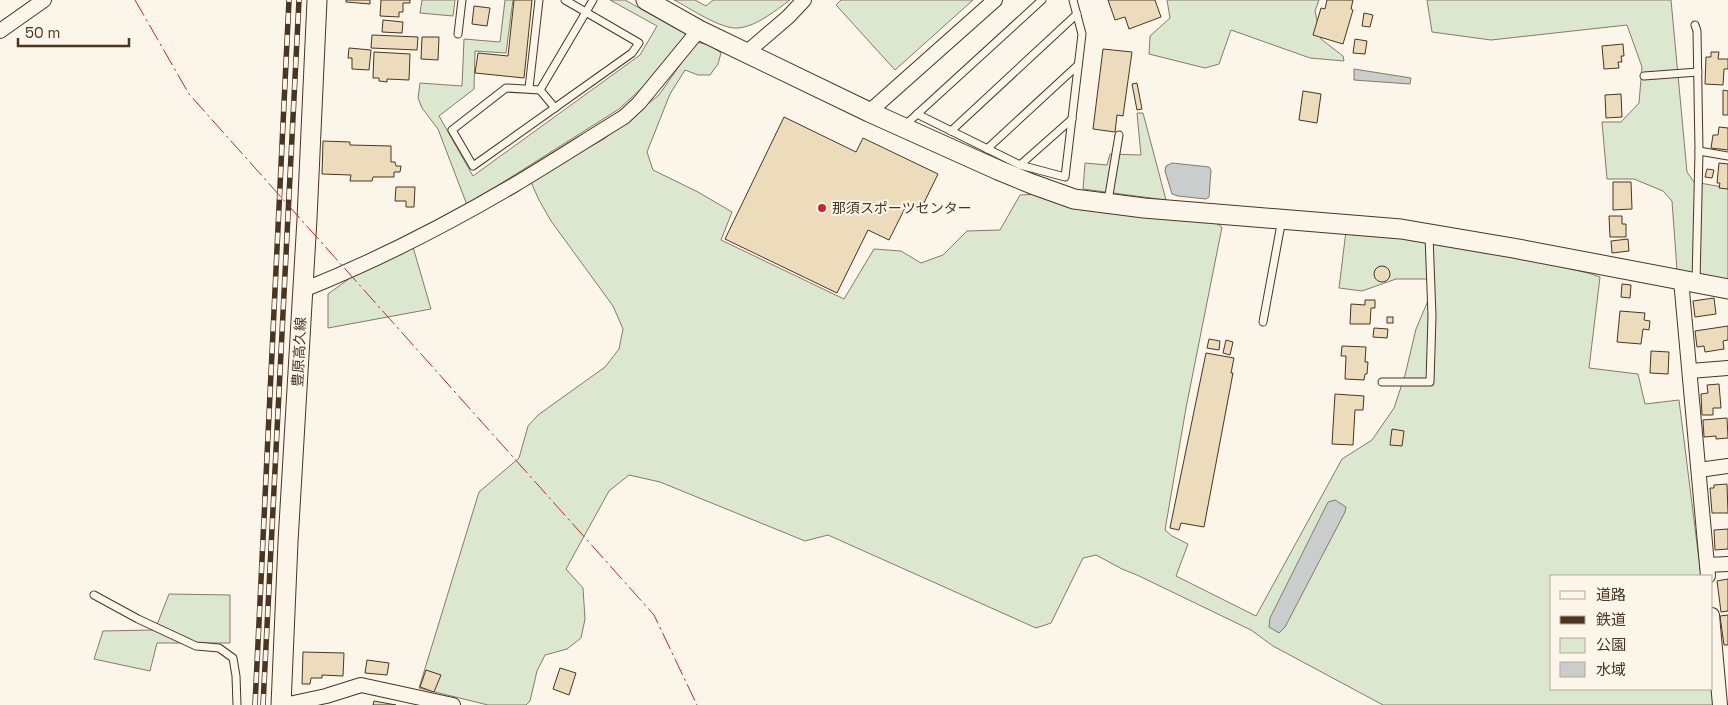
<svg xmlns="http://www.w3.org/2000/svg" width="1728" height="705" font-family="'Space Grotesk','Noto Sans JP',sans-serif">
	<rect width="100%" height="100%" fill="#fbf6e9"/>
	<!-- green -->
	<g fill="#dce7d0" stroke="#887966">
		<path d="M422,0H455L453,16L420,13Z"/>
		<path d="M505,0H513L506,53L475,51L474,89L439,116L473,176L640,55L657,26L610,0H625L688,35L643,87L619,109L467,205L438,129L422,108L418,98L420,83L462,86L464,39L500,42Z"/>
		<path d="M674,0H695L706,6L713,0H790C776,10 757,26 739,28C721,30 690,8 674,0Z"/>
		<path d="M841,0H973L895,70L836,5Z"/>
		<path d="M1167,0H1319L1315,11L1321,39L1343,56L1344,61L1310,58L1231,30L1219,64L1205,68L1149,54L1150,36L1170,18Z"/>
		<path d="M1427,0H1671L1687,172L1694,182L1728,188V280L1677,270L1672,201L1663,191L1634,179H1607L1602,122H1621L1639,103L1642,67L1627,25L1491,40L1432,32Z"/>
		<path d="M696,42L710,45L721,53L718,64L710,75H698L685,70L670,94L647,152L653,170L698,192L732,212L721,240L844,299L874,249L901,251L921,263L943,255L967,231L1000,230L1020,195L1040,194L1213,221L1222,227L1186,408L1165,530L1172,536L1188,544L1176,576L1256,616L1342,459L1372,440L1394,408L1405,375L1416,329L1430,296L1427,279H1396L1362,291L1339,288L1346,231L1478,248L1588,273L1600,277L1589,368L1638,374L1645,404L1679,400L1701,576H1552V689H1712L1716,705H1383L1273,646L1251,630L1137,575L1122,569L1096,555L1083,558L1051,623L1036,628L828,535L805,541L660,482L629,475L609,491L566,569L583,588L585,619L581,638L567,649L545,655L537,671L530,701L526,705H488L419,688L479,492L519,458L528,426L538,415L605,367L619,349L623,329L613,306L551,221L539,200L530,180L604,139L659,95Z"/>
		<path d="M1137,113H1143L1166,200L1083,189L1085,163L1107,165L1110,154L1141,155Z"/>
		<path d="M413,247L431,309L328,328V294L357,273Z"/>
		<path d="M169,594L230,595V643H157L150,671L94,659L103,631L155,630Z"/>
	</g>
	<!-- water -->
	<g fill="#c9cecd" stroke="#887966">
		<path d="M1354,69L1411,78L1410,84L1354,80Z"/>
		<path d="M1172,163L1209,167L1211,170L1209,197L1206,199L1178,196L1172,194L1165,171L1166,166Z"/>
		<path d="M1335,500L1346,507L1345,512L1285,627L1279,633L1269,627L1270,618L1328,502Z"/>
	</g>
	<!-- building -->
	<g fill="#ecdcbc" stroke="#4a3520">
		<path d="M346,0H370V4L346,2Z"/>
		<path d="M381,0H410V3H403V12H399V17L380,16Z"/>
		<path d="M514,0H532L524,78L475,73L478,53L508,56Z"/>
		<path d="M1108,0H1155L1161,17L1129,29L1125,17L1115,20Z"/>
		<path d="M1327,0H1353L1351,9L1353,10L1343,44L1313,35L1321,8L1325,9Z"/>
		<path d="M474,6L490,8L487,26L472,24Z"/>
		<path d="M1364,13L1373,15L1370,27L1362,26Z"/>
		<path d="M383,20L403,22L402,33L382,32Z"/>
		<path d="M372,35L418,37L417,50L371,48Z"/>
		<path d="M422,37H439L438,60L421,59Z"/>
		<path d="M1355,39L1367,41L1365,54L1353,53Z"/>
		<path d="M1623,44L1624,56H1621L1622,62H1618L1619,68L1604,69L1602,46Z"/>
		<path d="M349,48L371,50L369,70L352,69V58H348Z"/>
		<path d="M1103,49L1132,52L1123,116L1117,115L1115,132L1093,129Z"/>
		<path d="M374,52L410,54L409,80L387,79V82L379,81V78H373Z"/>
		<path d="M1711,52H1719L1718,59H1728V69H1724L1723,85L1705,84L1706,57H1711Z"/>
		<path d="M1137,83L1142,109L1137,110L1132,84Z"/>
		<path d="M1723,90L1728,91V115H1723Z"/>
		<path d="M1303,91L1321,94L1317,123L1299,120Z"/>
		<path d="M1621,94L1622,117L1606,118L1605,95Z"/>
		<path d="M784,117L856,152L863,138L938,174L920,211L907,204L889,240L868,230L837,293L725,239Z"/>
		<path d="M1719,127L1728,128V150L1711,148L1713,135H1718Z"/>
		<path d="M323,141L350,142V145L391,146V162H395L396,166H401L400,172H394V177H373L372,181H350L351,175L322,174Z"/>
		<path d="M1719,163L1728,164V189L1719,188L1720,183H1717Z"/>
		<path d="M1707,169L1714,170L1712,178L1705,177Z"/>
		<path d="M1613,182H1631L1632,209L1613,210Z"/>
		<path d="M396,187H415L414,207H406V201H395Z"/>
		<path d="M1609,216H1622V224H1626V237H1610Z"/>
		<path d="M1628,239L1629,251L1612,253L1611,241Z"/>
		<circle cx="1382" cy="274" r="8"/>
		<path d="M1622,284L1631,285L1630,298L1621,297Z"/>
		<path d="M1714,298L1716,314L1695,317L1693,301Z"/>
		<path d="M1365,300H1375V308H1371L1370,324H1350L1351,304L1365,305Z"/>
		<path d="M1620,311L1645,313L1644,320L1650,321L1649,330L1643,329L1641,344L1617,342Z"/>
		<rect x="1387" y="317" width="6" height="6"/>
		<path d="M1728,326V340L1723,341L1724,349L1705,352L1704,346L1697,347L1695,331Z"/>
		<path d="M1374,328L1388,329L1387,338L1373,337Z"/>
		<path d="M1209,339L1220,341L1219,350L1207,348Z"/>
		<path d="M1226,340L1233,342L1230,355L1223,353Z"/>
		<path d="M1342,346L1366,347L1365,362H1368L1367,374H1365L1364,380L1345,379L1346,356H1341Z"/>
		<path d="M1651,351L1669,352L1668,374L1650,373Z"/>
		<path d="M1206,353L1234,358L1231,373H1233L1204,527L1181,523L1179,530L1170,528Z"/>
		<path d="M1719,384L1721,408H1713V415H1702L1701,394L1708,393L1707,385Z"/>
		<path d="M1335,394L1364,396L1363,410H1355L1353,445L1332,444Z"/>
		<path d="M1727,418L1728,438L1716,439V436L1704,437L1703,420Z"/>
		<path d="M1392,429L1404,431L1402,446L1390,445Z"/>
		<path d="M1727,484L1728,513H1712L1710,488H1714V485Z"/>
		<path d="M1728,529V549L1715,550L1714,530Z"/>
		<path d="M1728,579V611L1721,612L1717,581Z"/>
		<path d="M1728,615V645H1724L1720,616Z"/>
		<path d="M303,652L344,653L343,676L322,675V678H311L310,684H302Z"/>
		<path d="M367,660L389,663L387,675L365,673Z"/>
		<path d="M560,668L576,673L569,695L553,689Z"/>
		<path d="M426,670L441,675L434,692L420,687Z"/>
		<path d="M374,701L396,705H373Z"/>
	</g>
	<g fill="none" stroke-linecap="round" stroke-linejoin="round">
		<defs>
			<g id="lane">
				<path d="M565,0L639,43L632,53L473,166L452,130L506,88L540,90L586,12L593,0"/>
				<path d="M1695,25L1697,31L1699,151L1696,282"/>
				<path d="M458,34L462,0"/>
				<path d="M1644,76L1698,72"/>
				<path d="M529,88L539,0"/>
				<path d="M540,90L555,108"/>
				<path d="M917,114L1020,165L1065,177L1082,34L1073,0"/>
				<path d="M903,127L1042,0"/>
				<path d="M951,131L1077,14"/>
				<path d="M987,149L1078,65"/>
				<path d="M1699,151L1728,156"/>
				<path d="M1020,165L1072,119"/>
				<path d="M1108,201L1119,135"/>
				<path d="M1263,322L1282,219"/>
				<path d="M1382,382H1430L1432,316L1429,235"/>
				<path d="M94,595L138,619L196,646L219,648L233,658L236,676L237,705"/>
			</g>
			<g id="street">
				<path d="M0,31L44,0"/>
				<path d="M746,53L788,17L804,0"/>
				<path d="M869,112L995,0"/>
				<path d="M1681,280L1708,576"/>
				<path d="M303,290C376,261 446,225 514,185C551,163 588,139 624,117L639,103L699,30"/>
				<path d="M1690,371L1728,368"/>
				<path d="M1699,470L1728,466"/>
				<path d="M1707,565L1728,564"/>
				<path d="M1712,615L1720,705"/>
				<path d="M284,705L326,696L361,685L453,705"/>
			</g>
			<g id="secondary">
				<path d="M646,0L699,30L869,112L998,170L1032,184L1074,199L1144,208L1401,229L1513,248L1728,289"/>
				<path d="M281,705L288,542L307,219L317,0"/>
			</g>
		</defs>
		<!-- lane casing -->
		<use href="#lane" stroke="#4a3520" stroke-width="9"/>
		<!-- street casing -->
		<use href="#street" stroke="#4a3520" stroke-width="16"/>
		<!-- secondary casing -->
		<use href="#secondary" stroke="#4a3520" stroke-width="21"/>
		<!-- lane -->
		<use href="#lane" stroke="#fbf6e9" stroke-width="7"/>
		<!-- street -->
		<use href="#street" stroke="#fbf6e9" stroke-width="14"/>
		<!-- secondary -->
		<use href="#secondary" stroke="#fbf6e9" stroke-width="19"/>
		<defs>
			<g id="rail">
				<path d="M255,705L289,0"/>
				<path d="M263,705L299,0"/>
			</g>
		</defs>
		<!-- rail casing -->
		<use href="#rail" stroke="#4a3520" stroke-width="5.5"/>
		<!-- rail -->
		<use href="#rail" stroke="#fbf6e9" stroke-width="4" stroke-dasharray="11" stroke-linecap="butt"/>
		<!-- power -->
		<path stroke="#c62828" stroke-width="1" stroke-dasharray="18 4 2.5 4" stroke-linecap="butt" d="M135,0L189,94L654,615L697,705"/>
	</g>
	<!-- markers -->
	<circle fill="#c62828" stroke="#fbf6e9" stroke-width="2" cx="822" cy="208" r="5"/>
	<g text-anchor="middle" stroke-width="4" stroke-linejoin="round" paint-order="stroke">
		<!-- poi labels -->
		<g font-size="14" fill="#4a3520" stroke="#fbf6e9" text-anchor="start">
			<text x="832" y="213">那須スポーツセンター</text>
		</g>
		<!-- street labels -->
		<g font-size="14" fill="#4a3520" stroke="#fbf6e9">
			<text transform="translate(299 352) rotate(-87)" y="5">豊原高久線</text>
		</g>
	</g>
	<!-- legend -->
	<rect x="1550" y="575" width="162" height="115" fill="#fbf6e9" stroke="#b4a999"/>
	<rect x="1560" y="591" width="25" height="8" fill="#fbf6e9" stroke="#b4a999"/>
	<text x="1596" y="600" font-size="15" fill="#4a3520">道路</text>
	<rect x="1560" y="616" width="25" height="8" fill="#4a3520" stroke="#b4a999"/>
	<text x="1596" y="625" font-size="15" fill="#4a3520">鉄道</text>
	<rect x="1560" y="638" width="25" height="15" fill="#dce7d0" stroke="#b4a999"/>
	<text x="1596" y="650" font-size="15" fill="#4a3520">公園</text>
	<rect x="1560" y="662" width="25" height="15" fill="#c9cecd" stroke="#b4a999"/>
	<text x="1596" y="675" font-size="15" fill="#4a3520">水域</text>
	<!-- scale -->
	<path d="M18 38v8h111v-8" fill="none" stroke="#4a3520" stroke-width="2.5"/>
	<text x="25" y="38" font-size="15" fill="#4a3520" stroke="#fbf6e9" stroke-width="4" paint-order="stroke">50 m</text>
</svg>
